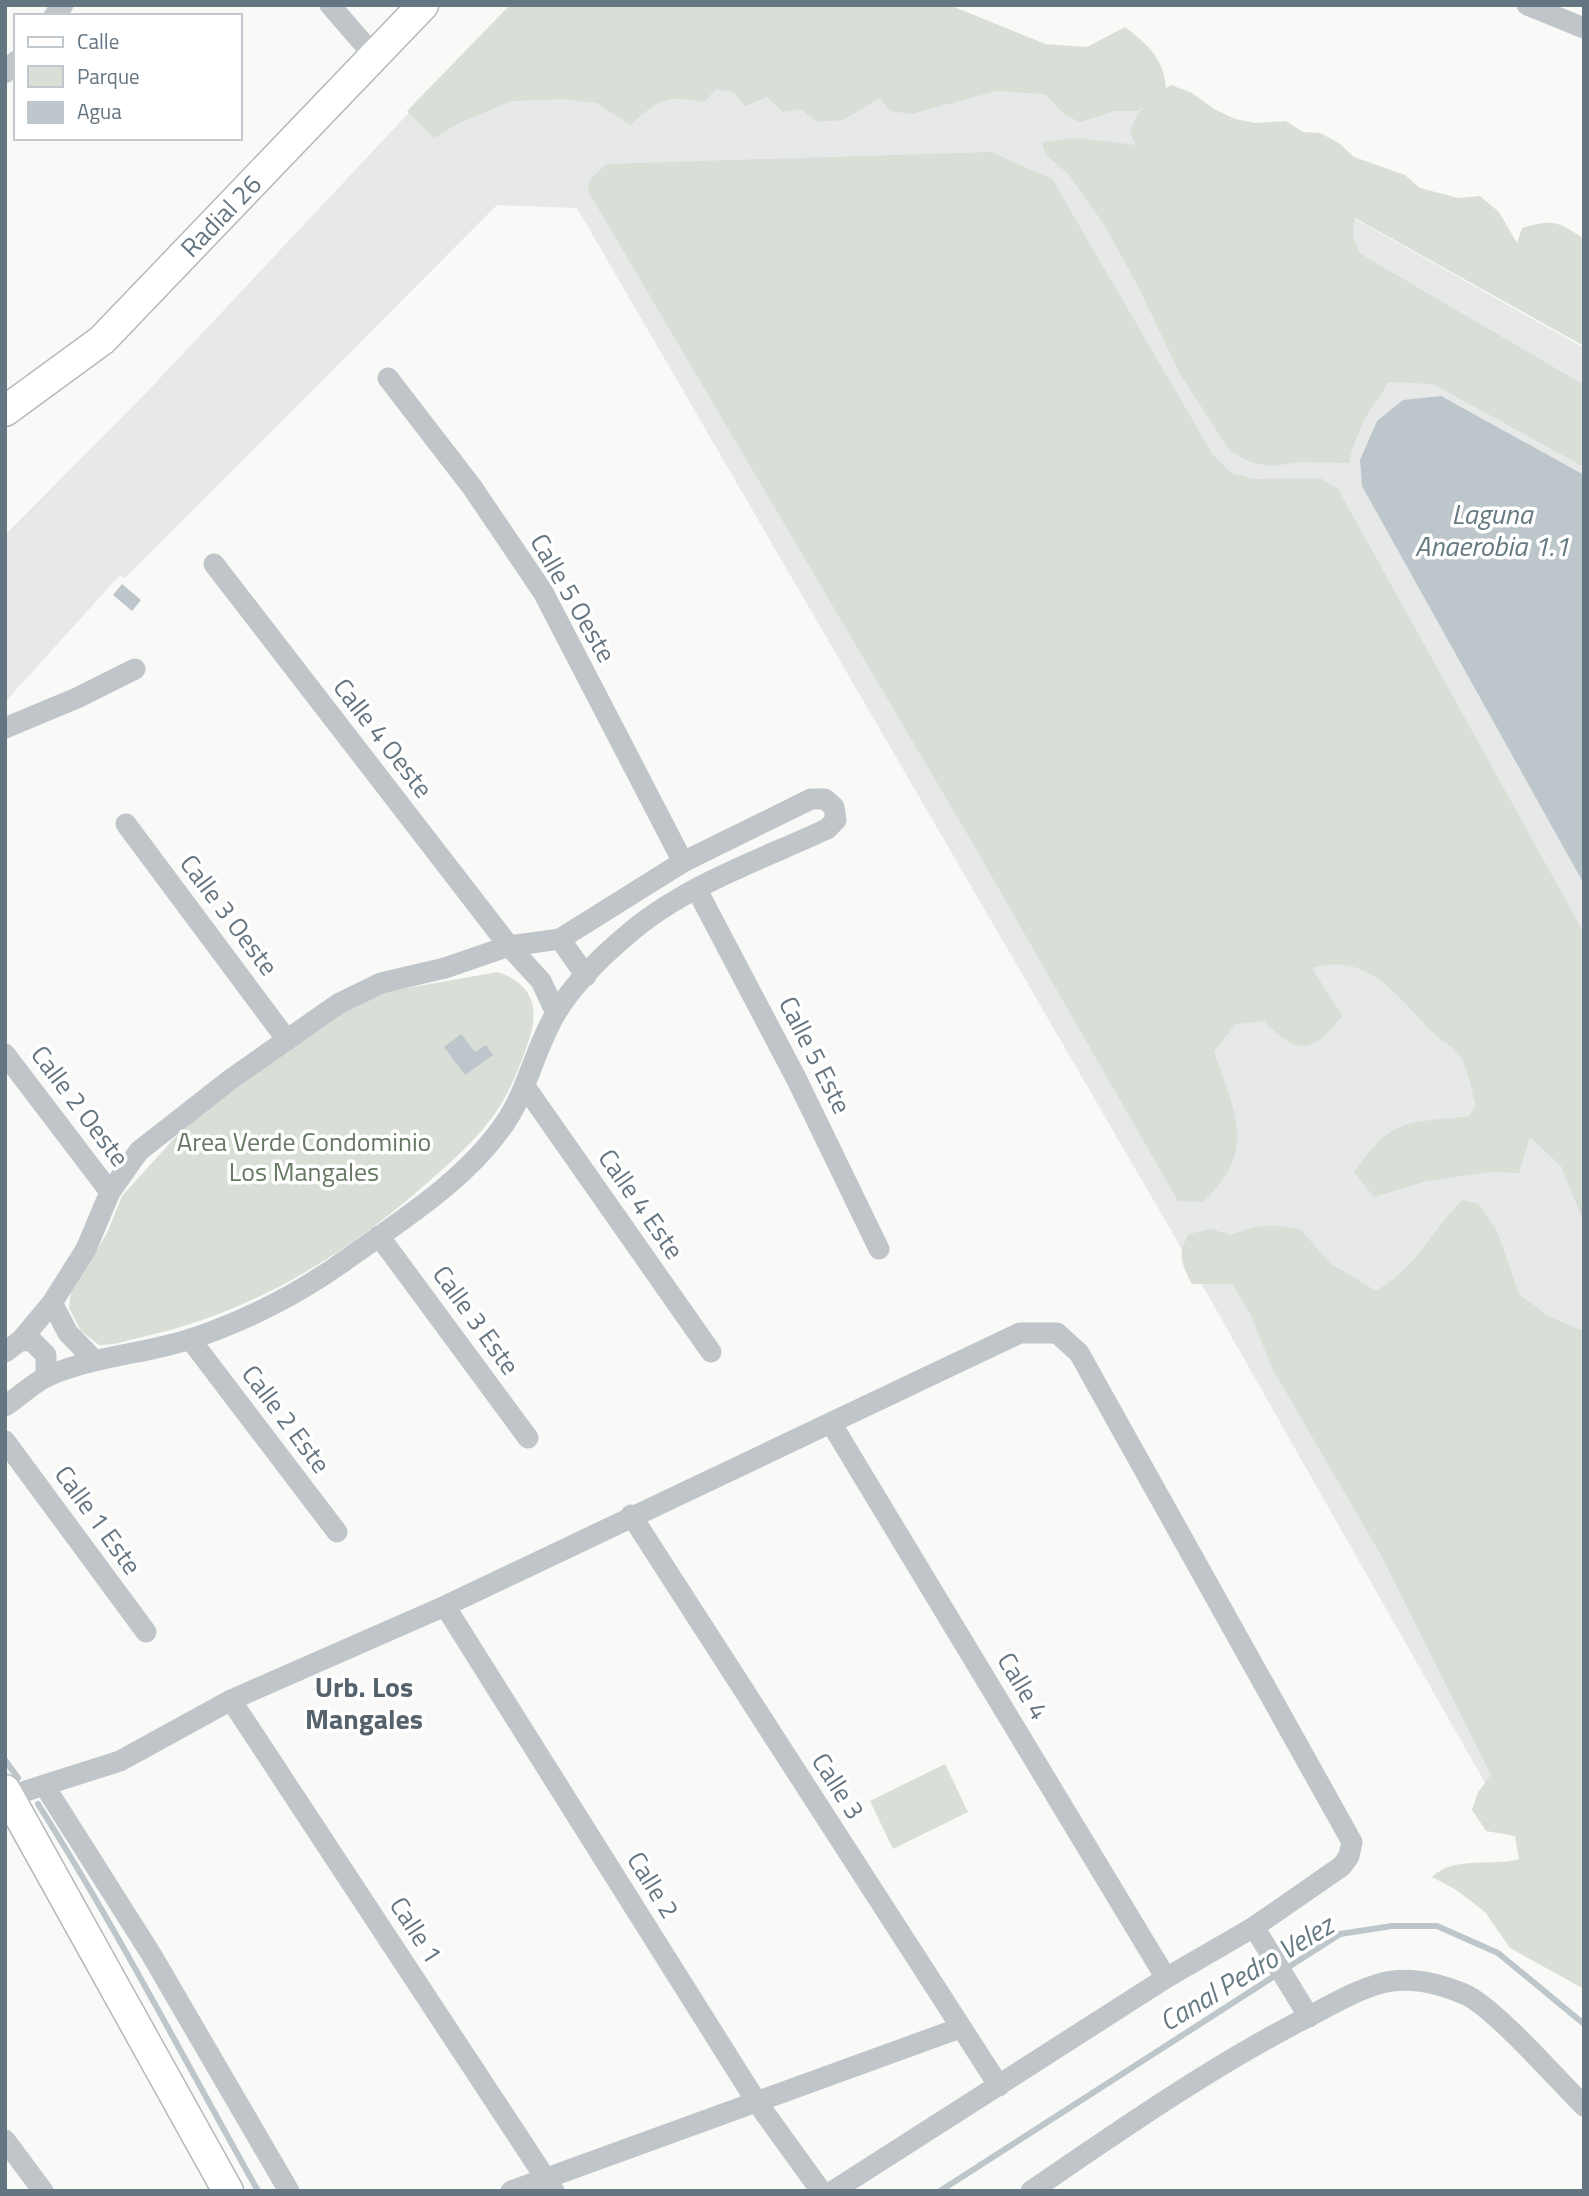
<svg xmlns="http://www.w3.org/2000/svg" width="1589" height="2196" font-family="'Titillium Web',sans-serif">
	<rect width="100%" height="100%" fill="#f9f9f7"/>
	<!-- built -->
	<path fill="#e7e8e8" d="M510,5H949L1045,44L1584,348V1950L1564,1922L1176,1239L577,208L497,205L125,578L120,575L5,702V535L144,395Z"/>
	<!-- green -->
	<g fill="#d9ded6">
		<path d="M510,5H949L1045,44L1087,47L1125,27C1147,44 1164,58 1166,88L1171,85L1192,93L1214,109L1235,119L1255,123L1286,121L1303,132L1320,133L1339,143L1354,157L1405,175L1420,188L1458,198L1480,196L1499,212L1517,243L1522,228C1553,219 1558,221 1584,239V346L1355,218L1353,236L1359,253L1584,385V467L1433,384L1387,382C1381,401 1375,400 1367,415C1358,431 1353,446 1349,463L1301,462L1272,466L1250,462L1230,451L1180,374L1137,284L1103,223L1069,175L1045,154L1042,142L1078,138L1136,145L1130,132L1137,114L1145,107L1136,111H1115L1080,122L1065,115L1045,94L997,91L911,114L890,111L880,98L843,120L816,122L801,109L783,112L767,97L745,106L733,92L716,89L704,102C664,95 660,99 630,125L597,103L561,99L512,101L459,123L434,138L407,111Z"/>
		<path d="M991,152L1052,179L1213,455L1231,473L1253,479L1320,478L1338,489L1584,933V1223L1561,1166L1530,1137L1519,1173L1490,1172L1426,1181L1374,1197L1354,1172C1394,1116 1405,1124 1469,1116L1476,1105C1471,1091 1469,1070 1461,1058C1455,1047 1437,1038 1429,1029C1395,993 1366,952 1312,968L1342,1016C1312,1055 1297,1055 1264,1021L1236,1024L1214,1051C1234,1114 1259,1149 1203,1202L1178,1201L972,842L588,191L590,179L607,164Z"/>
		<path d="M498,972C534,985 540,1009 528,1043C519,1069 508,1097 491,1119C473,1143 450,1163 427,1183C346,1255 252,1312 146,1336C130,1340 116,1345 99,1345L81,1331L69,1308L71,1292L107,1233L122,1196L189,1122L337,1014L384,992Z"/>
		<path d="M1462,1200L1479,1204L1497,1231L1519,1294L1548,1316L1580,1330L1584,1328V1989L1510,1948L1485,1912L1455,1889L1432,1877C1455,1855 1490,1867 1519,1859L1515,1836L1486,1831L1472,1810L1478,1792L1491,1775L1381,1555L1272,1368L1250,1313L1232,1284H1192C1181,1264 1177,1253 1189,1234L1211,1229L1231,1235C1259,1223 1271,1225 1300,1229L1330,1263L1376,1291C1418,1266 1429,1234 1462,1200Z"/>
		<path d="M945,1764L968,1812L893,1849L870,1801Z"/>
	</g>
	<!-- water -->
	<g fill="#bcc6cb">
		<path d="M1441,396L1584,475V884L1362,486L1360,460L1377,421L1403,400Z"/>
		<path d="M122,584L141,600L132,611L113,595Z"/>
		<path d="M461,1034L475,1052L486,1045L493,1055L465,1075L444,1047Z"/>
	</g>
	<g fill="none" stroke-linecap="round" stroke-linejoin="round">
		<!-- stream -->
		<g stroke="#bcc6cb" stroke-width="6">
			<path d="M5,1760L18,1778"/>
			<path d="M38,1804C117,1929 185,2061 258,2191"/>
			<path d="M940,2191L1340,1934L1392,1926H1437L1498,1953L1584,2024"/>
		</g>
		<defs>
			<g id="secondary">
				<path d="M5,411L102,340L423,5"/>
				<path d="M5,1790L228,2191"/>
			</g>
		</defs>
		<!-- secondary casing -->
		<use href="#secondary" stroke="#b3b9bd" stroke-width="33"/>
		<!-- street -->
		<g stroke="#c0c5c9" stroke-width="21">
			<path d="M330,5L375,57"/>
			<path d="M1527,5L1584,28"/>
			<path d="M54,16L63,5"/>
			<path d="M5,73L16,61"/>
			<path d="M388,378L472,487L543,592L683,862"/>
			<path d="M214,564L509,946L541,981L556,1013"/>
			<path d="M5,728L77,698L135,669"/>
			<path d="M126,824L287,1040"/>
			<path d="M697,890L796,1078L879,1249"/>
			<path d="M560,939L586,976"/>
			<path d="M5,1054L110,1192"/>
			<path d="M526,1088L711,1352"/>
			<path d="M379,1236L528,1438"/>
			<path d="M52,1303L68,1333L94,1360"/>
			<path d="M190,1339L337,1532"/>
			<path d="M21,1340L33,1342L46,1355V1377"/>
			<path d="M5,1352L21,1340L52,1303L86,1249L110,1192L139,1151L231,1079L338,1004L381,983L445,968L509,946L560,939L683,862L811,799H825L834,807L836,820L827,829C760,860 683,886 627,935C602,956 573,985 556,1013C535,1048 528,1089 505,1123C467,1179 405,1218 350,1257C302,1292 248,1320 191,1339C144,1354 94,1356 48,1376C33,1383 19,1397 5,1406"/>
			<path d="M831,1423L1166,1978"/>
			<path d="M5,1441L146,1632"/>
			<path d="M631,1515L999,2086"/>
			<path d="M445,1606L756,2101L821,2191"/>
			<path d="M231,1700L554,2191"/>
			<path d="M44,1785L151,1954L289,2191"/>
			<path d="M5,1800L10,1796L120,1761L231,1700L445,1606L1020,1333H1057L1079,1353L1352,1842L1349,1856L1342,1866L1254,1927L1166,1978L833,2191"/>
			<path d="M1254,1927L1309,2017"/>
			<path d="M5,2140L43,2191"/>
			<path d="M511,2191L960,2028"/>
			<path d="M1031,2191C1119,2131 1206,2070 1300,2021C1326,2008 1353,1991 1382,1983C1409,1976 1438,1983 1464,1994C1492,2005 1559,2081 1584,2106"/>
		</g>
		<!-- secondary -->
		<use href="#secondary" stroke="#fff" stroke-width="30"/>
	</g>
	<g text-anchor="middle" stroke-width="7" stroke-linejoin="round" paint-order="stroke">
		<!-- street labels -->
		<g font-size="26" fill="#657581" stroke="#fff">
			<text transform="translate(221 216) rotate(-46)" y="9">Radial 26</text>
			<text transform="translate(573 598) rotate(60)" y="9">Calle 5 Oeste</text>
			<text transform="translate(383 738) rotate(52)" y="9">Calle 4 Oeste</text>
			<text transform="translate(229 915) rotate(53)" y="9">Calle 3 Oeste</text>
			<text transform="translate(815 1055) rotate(63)" y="9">Calle 5 Este</text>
			<text transform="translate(80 1106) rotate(53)" y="9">Calle 2 Oeste</text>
			<text transform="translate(641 1204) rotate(55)" y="9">Calle 4 Este</text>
			<text transform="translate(476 1320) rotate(54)" y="9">Calle 3 Este</text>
			<text transform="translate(286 1419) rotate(53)" y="9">Calle 2 Este</text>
			<text transform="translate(98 1520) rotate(54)" y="9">Calle 1 Este</text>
			<text transform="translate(1023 1686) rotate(59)" y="9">Calle 4</text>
			<text transform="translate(838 1786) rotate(57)" y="9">Calle 3</text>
			<text transform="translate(653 1885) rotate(58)" y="9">Calle 2</text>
			<text transform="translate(416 1930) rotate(57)" y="9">Calle 1</text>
		</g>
		<!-- park labels -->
		<g font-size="26" fill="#677964" stroke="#fff">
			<text x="304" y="1151">Area Verde Condominio<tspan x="304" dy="30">Los Mangales</tspan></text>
		</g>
		<!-- water labels -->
		<g font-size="28" font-style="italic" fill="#657a82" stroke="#fff">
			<text x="1492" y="524">Laguna<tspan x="1492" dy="32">Anaerobia 1.1</tspan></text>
			<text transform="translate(1246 1973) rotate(-31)" y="10">Canal Pedro Velez</text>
		</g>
		<!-- neighbourhood labels -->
		<g font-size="28" font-weight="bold" fill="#57636c" stroke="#fff">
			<text x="364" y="1697">Urb. Los<tspan x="364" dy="32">Mangales</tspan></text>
		</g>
	</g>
	<!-- border -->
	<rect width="1589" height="2196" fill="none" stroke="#657581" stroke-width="14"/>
	<!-- legend -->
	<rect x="14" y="14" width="228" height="126" fill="#ffffff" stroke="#c1c8cd" stroke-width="2"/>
	<rect x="28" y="37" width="35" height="10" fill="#ffffff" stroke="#c1c8cd" stroke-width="2"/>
	<text x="77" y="49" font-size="21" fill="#657581">Calle</text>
	<rect x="28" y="66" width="35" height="21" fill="#d9ded6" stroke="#c1c8cd" stroke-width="2"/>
	<text x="77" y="84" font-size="21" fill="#657581">Parque</text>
	<rect x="28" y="102" width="35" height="21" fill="#bcc6cb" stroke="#c1c8cd" stroke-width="2"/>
	<text x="77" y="119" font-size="21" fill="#657581">Agua</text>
</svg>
